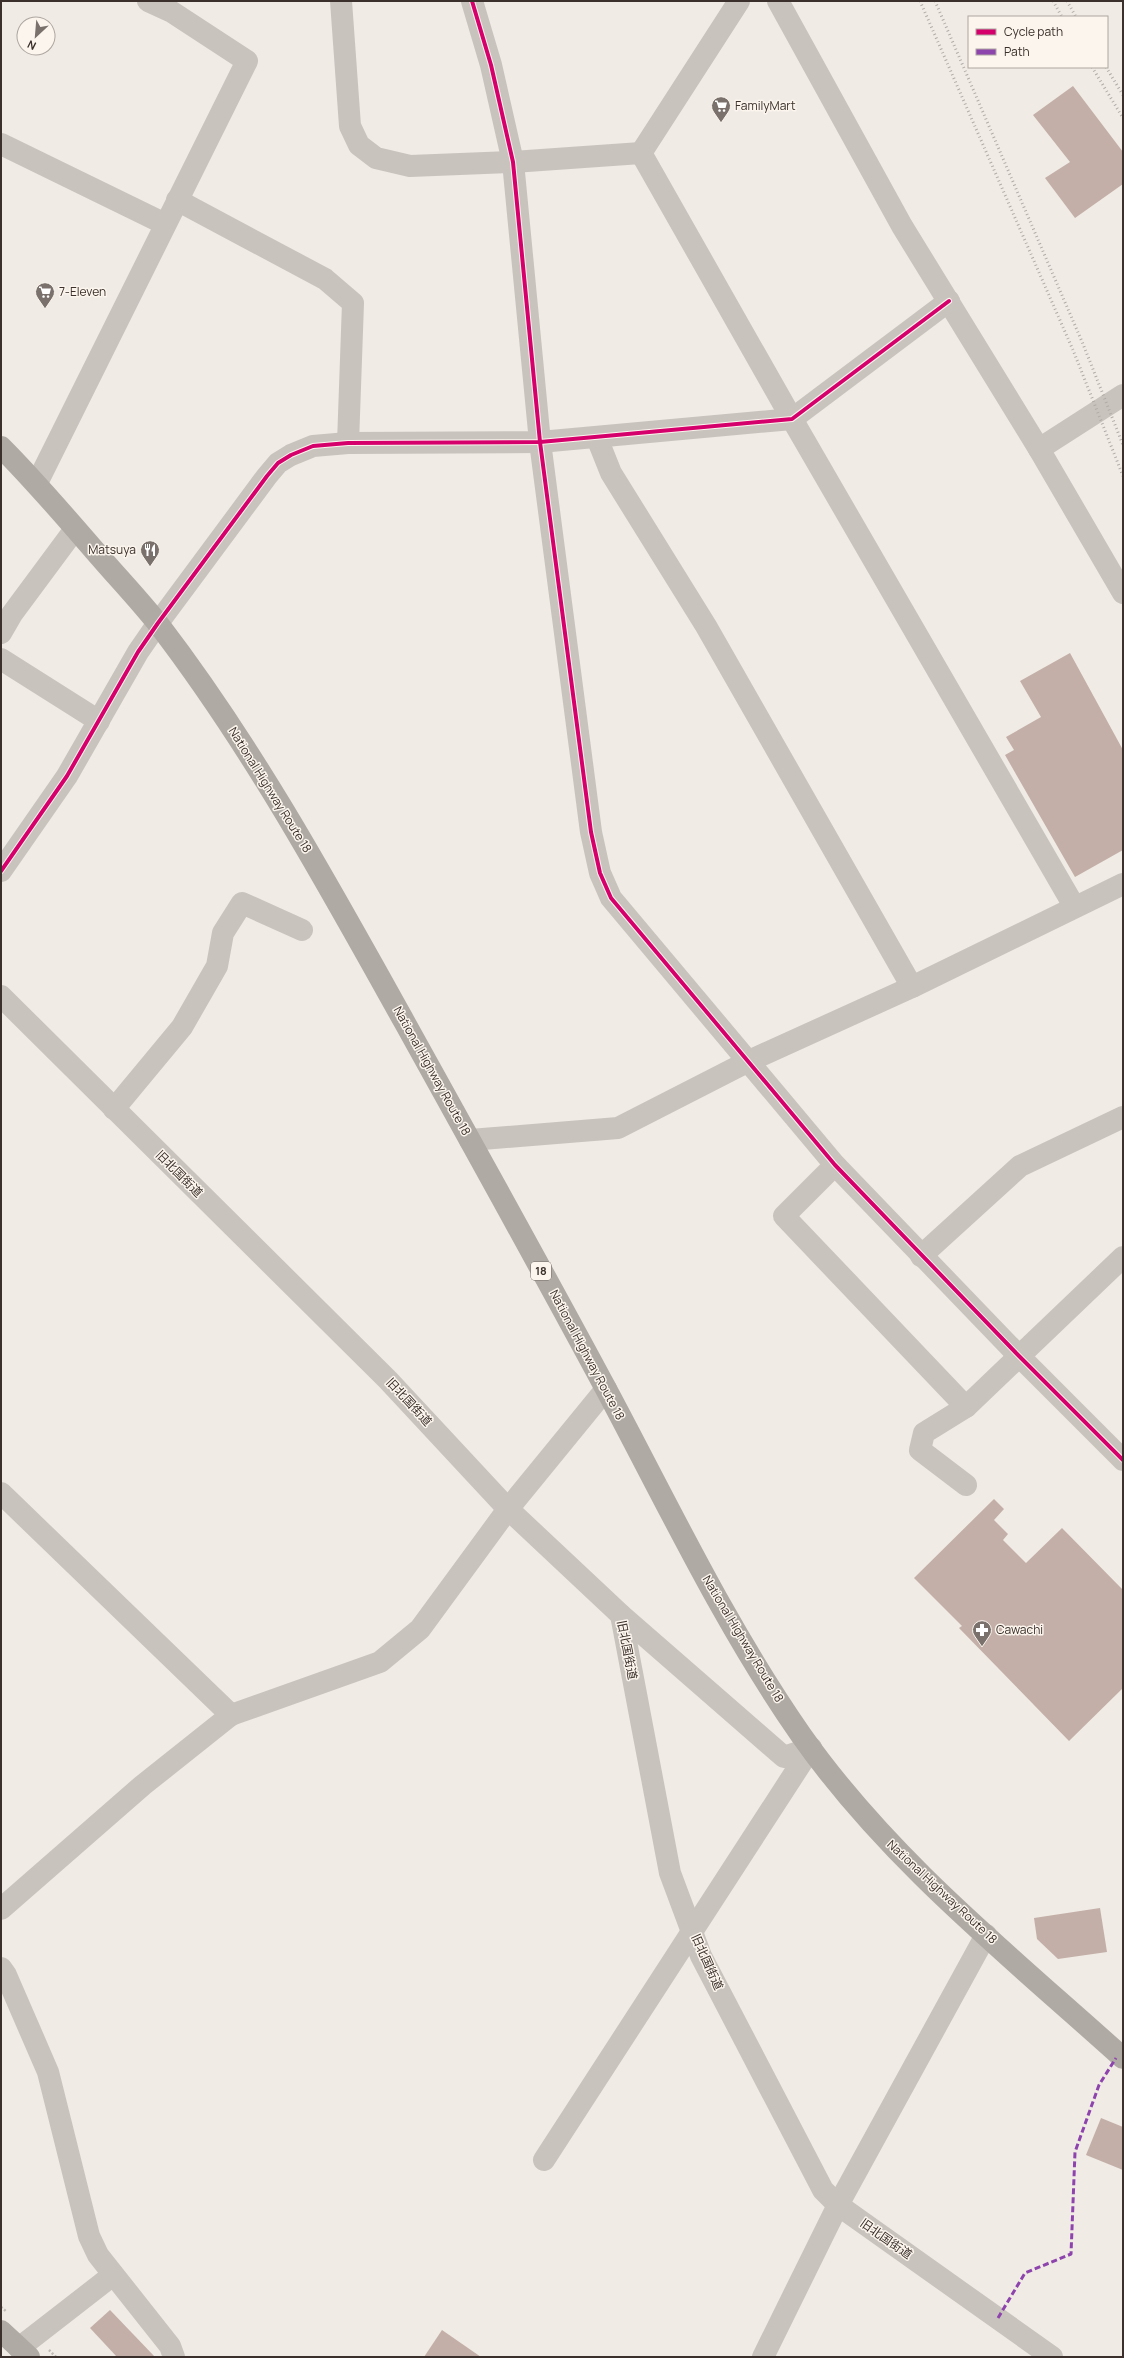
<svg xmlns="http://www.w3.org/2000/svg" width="1124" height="2358" font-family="Manrope,'Noto Sans JP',sans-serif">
	<rect width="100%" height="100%" fill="#f0ebe5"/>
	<!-- building -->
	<g fill="#c3afa7">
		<path d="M1073,86L1123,152V184L1075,218L1045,178L1070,162L1033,115Z"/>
		<path d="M1070,653L1123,750V850L1075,877L1005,755L1014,750L1006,737L1041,717L1020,681Z"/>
		<path d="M994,1499L1004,1509L994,1520L1008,1534L1003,1540L1026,1563L1062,1528L1123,1590V1688L1069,1741L959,1628L962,1626L914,1578Z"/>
		<path d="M1100,1908L1107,1952L1058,1959L1037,1939L1034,1918Z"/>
		<path d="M1101,2118L1123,2127V2170L1086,2155Z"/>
		<path d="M110,2310L155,2357H117L90,2328Z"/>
		<path d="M442,2330L481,2357H424Z"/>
	</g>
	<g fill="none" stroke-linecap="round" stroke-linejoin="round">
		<!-- path -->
		<g stroke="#c2bbb6" stroke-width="2.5" stroke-dasharray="2 2" stroke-linecap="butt">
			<path d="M1,2307L7,2312"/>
			<path d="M49,2350L56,2357"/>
		</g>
		<!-- minor -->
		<g stroke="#c9c3be" stroke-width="22">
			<path d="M341,1L350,126L359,145L376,158L410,166L513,162L641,153"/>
			<path d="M472,1L491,65L513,162L540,442L591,832L600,873L611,898L835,1165L1018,1355L1123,1460"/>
			<path d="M778,1L902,226L1039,449L1123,593"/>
			<path d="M1,144L165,224"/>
			<path d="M641,153L792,419L1074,906"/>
			<path d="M641,153L739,1"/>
			<path d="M177,200L325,279L353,303L348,443"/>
			<path d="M597,438L611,473L706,626L912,987"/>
			<path d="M1039,449L1123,395"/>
			<path d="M37,483L247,61L172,12L148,1"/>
			<path d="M1,633L12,614L75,529"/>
			<path d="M1,659L99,721"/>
			<path d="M1,871L67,776L138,652L158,623L267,476L278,463L291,455L313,446L348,443L540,442L792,419L949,301"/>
			<path d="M1,996L388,1380L508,1509L621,1615L784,1757L811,1748"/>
			<path d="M114,1109L182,1027L217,966L223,933L242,903L302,930"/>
			<path d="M470,1140L618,1128L749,1061L912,987L1123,884"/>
			<path d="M835,1165L784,1216L966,1407L1123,1257"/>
			<path d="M921,1256L1020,1166L1123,1117"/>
			<path d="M966,1485L920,1450L924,1433L966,1407"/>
			<path d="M1,1493L231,1715"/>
			<path d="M621,1615L670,1873L701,1956L823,2190L838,2205L1052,2357"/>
			<path d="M1,1909L143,1785L231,1715L380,1662L420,1629L508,1509L606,1389"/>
			<path d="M1,1968L6,1975L48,2072L89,2236L98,2255L170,2346L174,2357"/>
			<path d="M544,2160L811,1748"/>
			<path d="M19,2348L113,2275"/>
			<path d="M763,2357L838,2205L986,1935"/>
		</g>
		<!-- highway -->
		<g stroke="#afaaa4" stroke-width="22">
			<path d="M1,447C36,482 68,520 101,558C120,580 141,602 159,625C254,749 329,887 405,1023C472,1144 540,1266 606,1389C668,1505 725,1626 801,1735C889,1860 1010,1956 1123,2058"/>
			<path d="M1,2331L29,2357"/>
		</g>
		<!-- rail -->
		<g stroke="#b1aca8" stroke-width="3" stroke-dasharray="1 3" stroke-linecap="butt">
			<path d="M920,1L1073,350L1123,476"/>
			<path d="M935,1L1083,344L1123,445"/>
			<path d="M1053,1L1062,17"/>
			<path d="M1067,1L1076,17"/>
			<path d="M1092,67L1123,118"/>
			<path d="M1106,67L1123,95"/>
		</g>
		<!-- quiet -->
		<path stroke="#8e44ad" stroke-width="3" stroke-dasharray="6 3" stroke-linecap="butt" d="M998,2318L1025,2273L1071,2254L1075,2152L1099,2085L1116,2058"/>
		<defs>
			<g id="cycleway">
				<path d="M472,1L491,65L513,162L540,442L591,832L600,873L611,898L835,1165L1018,1355L1123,1460"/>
				<path d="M1,871L67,776L138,652L158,623L267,476L278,463L291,455L313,446L348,443L540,442L792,419L949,301"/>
			</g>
		</defs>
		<!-- cycleway casing -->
		<use href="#cycleway" stroke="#fbf5ee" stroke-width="6"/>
		<!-- cycleway -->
		<use href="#cycleway" stroke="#d6006c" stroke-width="4"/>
	</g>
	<!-- icons -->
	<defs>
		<symbol id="supermarket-pin" viewBox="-11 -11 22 30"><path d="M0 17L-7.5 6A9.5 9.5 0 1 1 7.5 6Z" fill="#7a716c" stroke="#fbf5ee"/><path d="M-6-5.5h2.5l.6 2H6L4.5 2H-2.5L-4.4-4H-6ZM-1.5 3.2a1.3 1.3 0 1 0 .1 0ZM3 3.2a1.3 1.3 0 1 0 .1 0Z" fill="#fff"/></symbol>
		<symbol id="restaurant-pin" viewBox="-11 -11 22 30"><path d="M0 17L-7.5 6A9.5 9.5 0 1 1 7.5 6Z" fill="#7a716c" stroke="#fbf5ee"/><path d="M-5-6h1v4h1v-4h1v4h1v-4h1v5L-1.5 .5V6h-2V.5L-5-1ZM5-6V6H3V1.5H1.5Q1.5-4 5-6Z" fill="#fff"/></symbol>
		<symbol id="pharmacy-pin" viewBox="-11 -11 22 30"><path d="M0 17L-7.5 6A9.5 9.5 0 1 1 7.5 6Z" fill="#7a716c" stroke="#fbf5ee"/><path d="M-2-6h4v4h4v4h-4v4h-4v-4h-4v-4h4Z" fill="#fff"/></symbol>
	</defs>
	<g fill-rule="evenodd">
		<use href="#supermarket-pin" x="710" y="95" width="22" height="30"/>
		<use href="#supermarket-pin" x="34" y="281" width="22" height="30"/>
		<use href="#restaurant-pin" x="139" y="539" width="22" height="30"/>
		<use href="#pharmacy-pin" x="971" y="1619" width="22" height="30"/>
	</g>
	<g text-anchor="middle" stroke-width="3" stroke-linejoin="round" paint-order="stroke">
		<!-- shield labels -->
		<rect fill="#fbf5ee" stroke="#756b66" stroke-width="1" x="531" y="1262" width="20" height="18" rx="3"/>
		<g font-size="11" font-weight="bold" fill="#3b302b">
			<text x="541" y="1275">18</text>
		</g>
		<!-- poi labels -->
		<g font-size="12" fill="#3b302b" stroke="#fbf5ee" text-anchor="start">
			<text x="735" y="110">FamilyMart</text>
			<text x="59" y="296">7-Eleven</text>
			<text x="136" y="554" text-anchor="end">Matsuya</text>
			<text x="996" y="1634">Cawachi</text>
		</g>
		<!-- street labels -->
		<g font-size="12" fill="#3b302b" stroke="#fbf5ee">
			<text transform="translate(270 790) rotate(58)" y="4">National Highway Route 18</text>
			<text transform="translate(432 1071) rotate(61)" y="4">National Highway Route 18</text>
			<text transform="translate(179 1174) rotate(45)" y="4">旧北国街道</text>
			<text transform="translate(587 1355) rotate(62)" y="4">National Highway Route 18</text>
			<text transform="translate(409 1402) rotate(47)" y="4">旧北国街道</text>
			<text transform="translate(743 1639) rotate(59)" y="4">National Highway Route 18</text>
			<text transform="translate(627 1650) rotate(79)" y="4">旧北国街道</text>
			<text transform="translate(942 1892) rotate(43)" y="4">National Highway Route 18</text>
			<text transform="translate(707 1962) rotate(66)" y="4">旧北国街道</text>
			<text transform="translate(886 2239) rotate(35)" y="4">旧北国街道</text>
		</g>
	</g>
	<!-- border -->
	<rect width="1124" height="2358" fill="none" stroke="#3b302b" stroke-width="4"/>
	<!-- legend -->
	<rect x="968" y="16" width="140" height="52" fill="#fbf5ee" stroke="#aea6a0"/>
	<rect x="976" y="29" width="20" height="6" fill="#d6006c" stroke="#aea6a0"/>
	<text x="1004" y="36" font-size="12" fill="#3b302b">Cycle path</text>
	<rect x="976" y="49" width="20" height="6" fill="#8e44ad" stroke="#aea6a0"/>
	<text x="1004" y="56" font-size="12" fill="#3b302b">Path</text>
	<!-- north arrow -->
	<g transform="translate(36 36) rotate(206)"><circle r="19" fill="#fbf5ee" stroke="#aea6a0"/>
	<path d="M0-3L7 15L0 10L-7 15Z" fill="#7a716c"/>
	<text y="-6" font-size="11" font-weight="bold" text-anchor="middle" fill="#3b302b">N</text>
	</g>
</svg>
